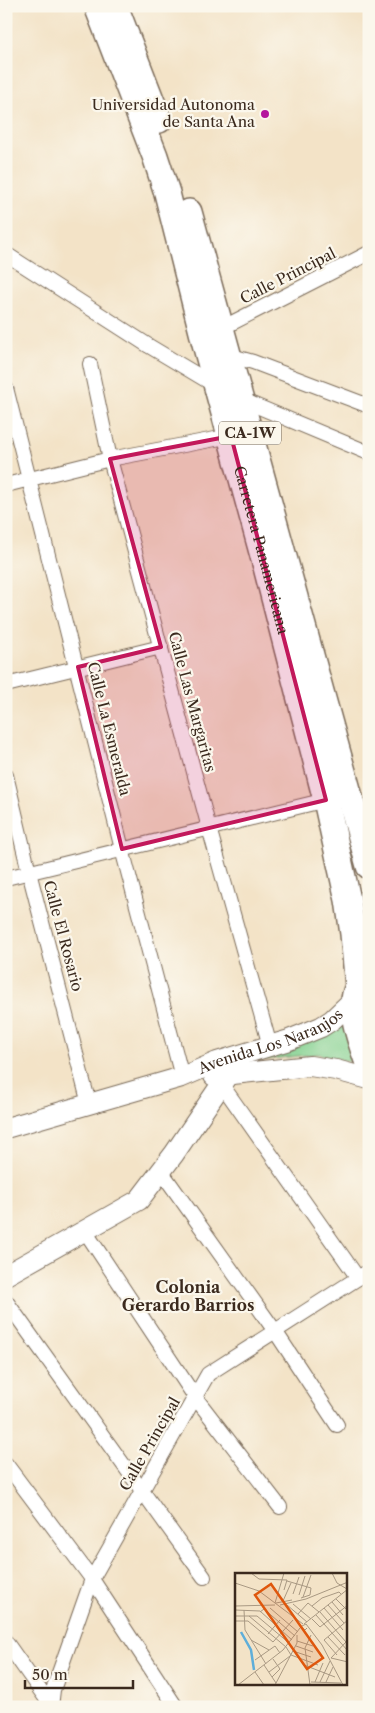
<svg xmlns="http://www.w3.org/2000/svg" width="375" height="1713" font-family="'Libre Caslon Text',serif">
	<rect width="100%" height="100%" fill="#fbf7ec"/>
	<filter id="ink" filterUnits="userSpaceOnUse"><feTurbulence type="fractalNoise" baseFrequency=".02" numOctaves="2"/><feDisplacementMap in="SourceGraphic" scale="10" xChannelSelector="R" yChannelSelector="G"/><feConvolveMatrix kernelMatrix="1 2 1 2 8 2 1 2 1" color-interpolation-filters="sRGB"/></filter>
	<filter id="wash" filterUnits="userSpaceOnUse"><feTurbulence type="fractalNoise" baseFrequency=".0096" numOctaves="4" result="noise"/><feDisplacementMap in="SourceGraphic" scale="20" xChannelSelector="R" yChannelSelector="G"/><feGaussianBlur stdDeviation="1.12" result="paint"/><feColorMatrix in="noise" values="0 0 0 0 0 0 0 0 0 0 0 0 0 0 0 0 0 1.4 0 .05"/><feComposite in="paint" operator="in"/></filter>
	<g filter="url(#wash)">
		<rect width="100%" height="100%" fill="#f3e3c7"/>
		<!-- green -->
		<path fill="#83d191" stroke="#5f7e58" d="M345,1020L347,1042L355,1063L318,1054L252,1061Z"/>
	</g>
	<g filter="url(#ink)">
		<g fill="none" stroke-linecap="round" stroke-linejoin="round">
			<defs>
				<g id="street">
					<path d="M6,254L149,346L216,386"/>
					<path d="M222,328L369,253"/>
					<path d="M228,355L253,362L369,406"/>
					<path d="M90,364L110,459L209,828L270,1046"/>
					<path d="M6,388L122,849L182,1077"/>
					<path d="M240,399L369,453"/>
					<path d="M6,485L110,459L231,436"/>
					<path d="M6,685L161,647"/>
					<path d="M6,775L29,872L89,1104"/>
					<path d="M6,878L326,800"/>
					<path d="M222,1085L358,1278"/>
					<path d="M161,1171L275,1331L337,1425"/>
					<path d="M85,1231L195,1397L280,1507"/>
					<path d="M6,1301L204,1577"/>
					<path d="M6,1464L92,1579L176,1707"/>
					<path d="M6,1642L52,1707"/>
					<path d="M51,1707L53,1690L92,1579L208,1374L369,1271"/>
				</g>
				<g id="secondary">
					<path d="M214,1076L310,1066L336,1070L369,1079"/>
					<path id="s1" d="M6,1128L182,1077L217,1062L289,1040L321,1027L332,1020L353,1000"/>
					<path d="M6,1275L139,1200L174,1154L227,1076"/>
				</g>
				<g id="highway">
					<path id="s2" d="M97,6L155,156L167,193L204,340L266,567L326,800L348,900L353,934L358,987"/>
					<path d="M115,6L159,120"/>
					<path d="M189,212L369,866"/>
					<path d="M369,978C365,981 360,985 357,989C347,1008 362,1046 369,1066"/>
				</g>
			</defs>
			<!-- street casing -->
			<use href="#street" stroke="#7b6b59" stroke-width="16"/>
			<!-- secondary casing -->
			<use href="#secondary" stroke="#7b6b59" stroke-width="22"/>
			<!-- highway casing -->
			<use href="#highway" stroke="#7b6b59" stroke-width="28"/>
			<!-- street -->
			<use href="#street" stroke="#fff" stroke-width="14"/>
			<!-- secondary -->
			<use href="#secondary" stroke="#fff" stroke-width="20"/>
			<!-- highway -->
			<use href="#highway" stroke="#fff" stroke-width="25"/>
		</g>
	</g>
	<!-- marked area -->
	<path fill="#c2185b" fill-opacity="0.2" stroke="#c2185b" stroke-width="4" stroke-linejoin="round" d="M231,436L326,800L122,849L78,667L161,647L110,459Z"/>
	<!-- markers -->
	<circle fill="#b5179e" stroke="#fbf7ec" stroke-width="2" cx="265" cy="114" r="5"/>
	<g text-anchor="middle" stroke-width="4.5" stroke-linejoin="round" paint-order="stroke">
		<!-- shield labels -->
		<rect fill="#fbf7ec" stroke="#75685c" stroke-width="1" x="219" y="421.5" width="62" height="23" rx="4"/>
		<g font-size="14" font-weight="bold" fill="#3b2a1e">
			<text x="250" y="438">CA-1W</text>
		</g>
		<!-- poi labels -->
		<g font-size="15" fill="#3b2a1e" stroke="#fbf7ec" text-anchor="end">
			<text x="255" y="110">Universidad Autonoma<tspan x="255" dy="17">de Santa Ana</tspan></text>
		</g>
		<!-- street labels -->
		<g font-size="15" fill="#3b2a1e" stroke="#fbf7ec">
			<text transform="translate(288 276) rotate(-27)" y="5">Calle Principal</text>
			<text dy="5" stroke="none"><textPath href="#s2" startOffset="569">Carretera Panamericana</textPath></text>
			<text transform="translate(192 702) rotate(75)" y="5">Calle Las Margaritas</text>
			<text transform="translate(109 729) rotate(76)" y="5">Calle La Esmeralda</text>
			<text transform="translate(63 936) rotate(75)" y="5">Calle El Rosario</text>
			<text dy="5" stroke="none"><textPath href="#s1" startOffset="279">Avenida Los Naranjos</textPath></text>
			<text transform="translate(150 1444) rotate(-60)" y="5">Calle Principal</text>
		</g>
		<!-- neighbourhood labels -->
		<g font-size="16" font-weight="bold" fill="#3b2a1e" stroke="#fbf7ec">
			<text x="188" y="1293">Colonia<tspan x="188" dy="18">Gerardo Barrios</tspan></text>
		</g>
	</g>
	<!-- overview -->
	<g transform="translate(235 1573)">
		<rect width="112" height="112" fill="#f3e3c7"/>
		<path fill="none" stroke="#5faed9" stroke-width="2.5" d="M6,59L16,77L19,97"/>
		<path fill="none" stroke="#a99983" stroke-width="1" d="M16,0L24,6L52,7L49,17M97,0L102,10L112,16M52,8L76,15L75,22L66,25M0,10L24,18L68,51M58,21L64,4M64,22L70,3M68,24L76,2M101,26L113,38M48,28L56,10M97,29L108,42M40,30L49,0M41,30L57,27M58,31L76,46M45,32L71,26L113,9M52,32L72,49M93,32L109,50M0,33L40,32M77,33L87,25L104,19L106,21M35,35L63,59M89,35L108,57M0,37L25,38L57,67M9,37L10,57L31,91M25,39L29,36L60,63M85,39L111,69L96,85M63,41L73,30L84,39M81,42L113,78M0,43H22L54,70M14,43L51,74L56,82L83,92M77,46L85,54L113,32M1,48H13L38,69L58,47M69,51L113,16M72,55L70,57L65,54L71,51L87,72L108,112M33,61L45,47M93,64L110,82M16,67L34,77M62,68L78,73M61,73L78,79M58,78L76,84M102,82L89,67L113,47M96,85L113,89M20,87L40,73L45,80M29,92L41,110M69,92L100,104M20,99L29,112M34,99L55,83M37,104L45,96L38,86M76,109L106,110M80,109L88,90M85,109L95,88M91,109L98,94M3,112L48,77L65,55M40,112L62,70V62M75,112L70,75L76,62"/>
		<path fill="#df570d" fill-opacity="0.15" stroke="#df570d" stroke-width="2.5" d="M36,11L88,85L72,96L20,22Z"/>
		<rect width="112" height="112" fill="none" stroke="#3b2a1e" stroke-width="2.5"/>
	</g>
	<!-- margin -->
	<rect width="375" height="1713" fill="none" stroke="#fbf7ec" stroke-width="25"/>
	<!-- scale -->
	<path d="M25 1680v8h108v-8" fill="none" stroke="#3b2a1e" stroke-width="2.5"/>
	<text x="32" y="1680" font-size="15" fill="#3b2a1e" stroke="#fbf7ec" stroke-width="4" paint-order="stroke">50 m</text>
</svg>
